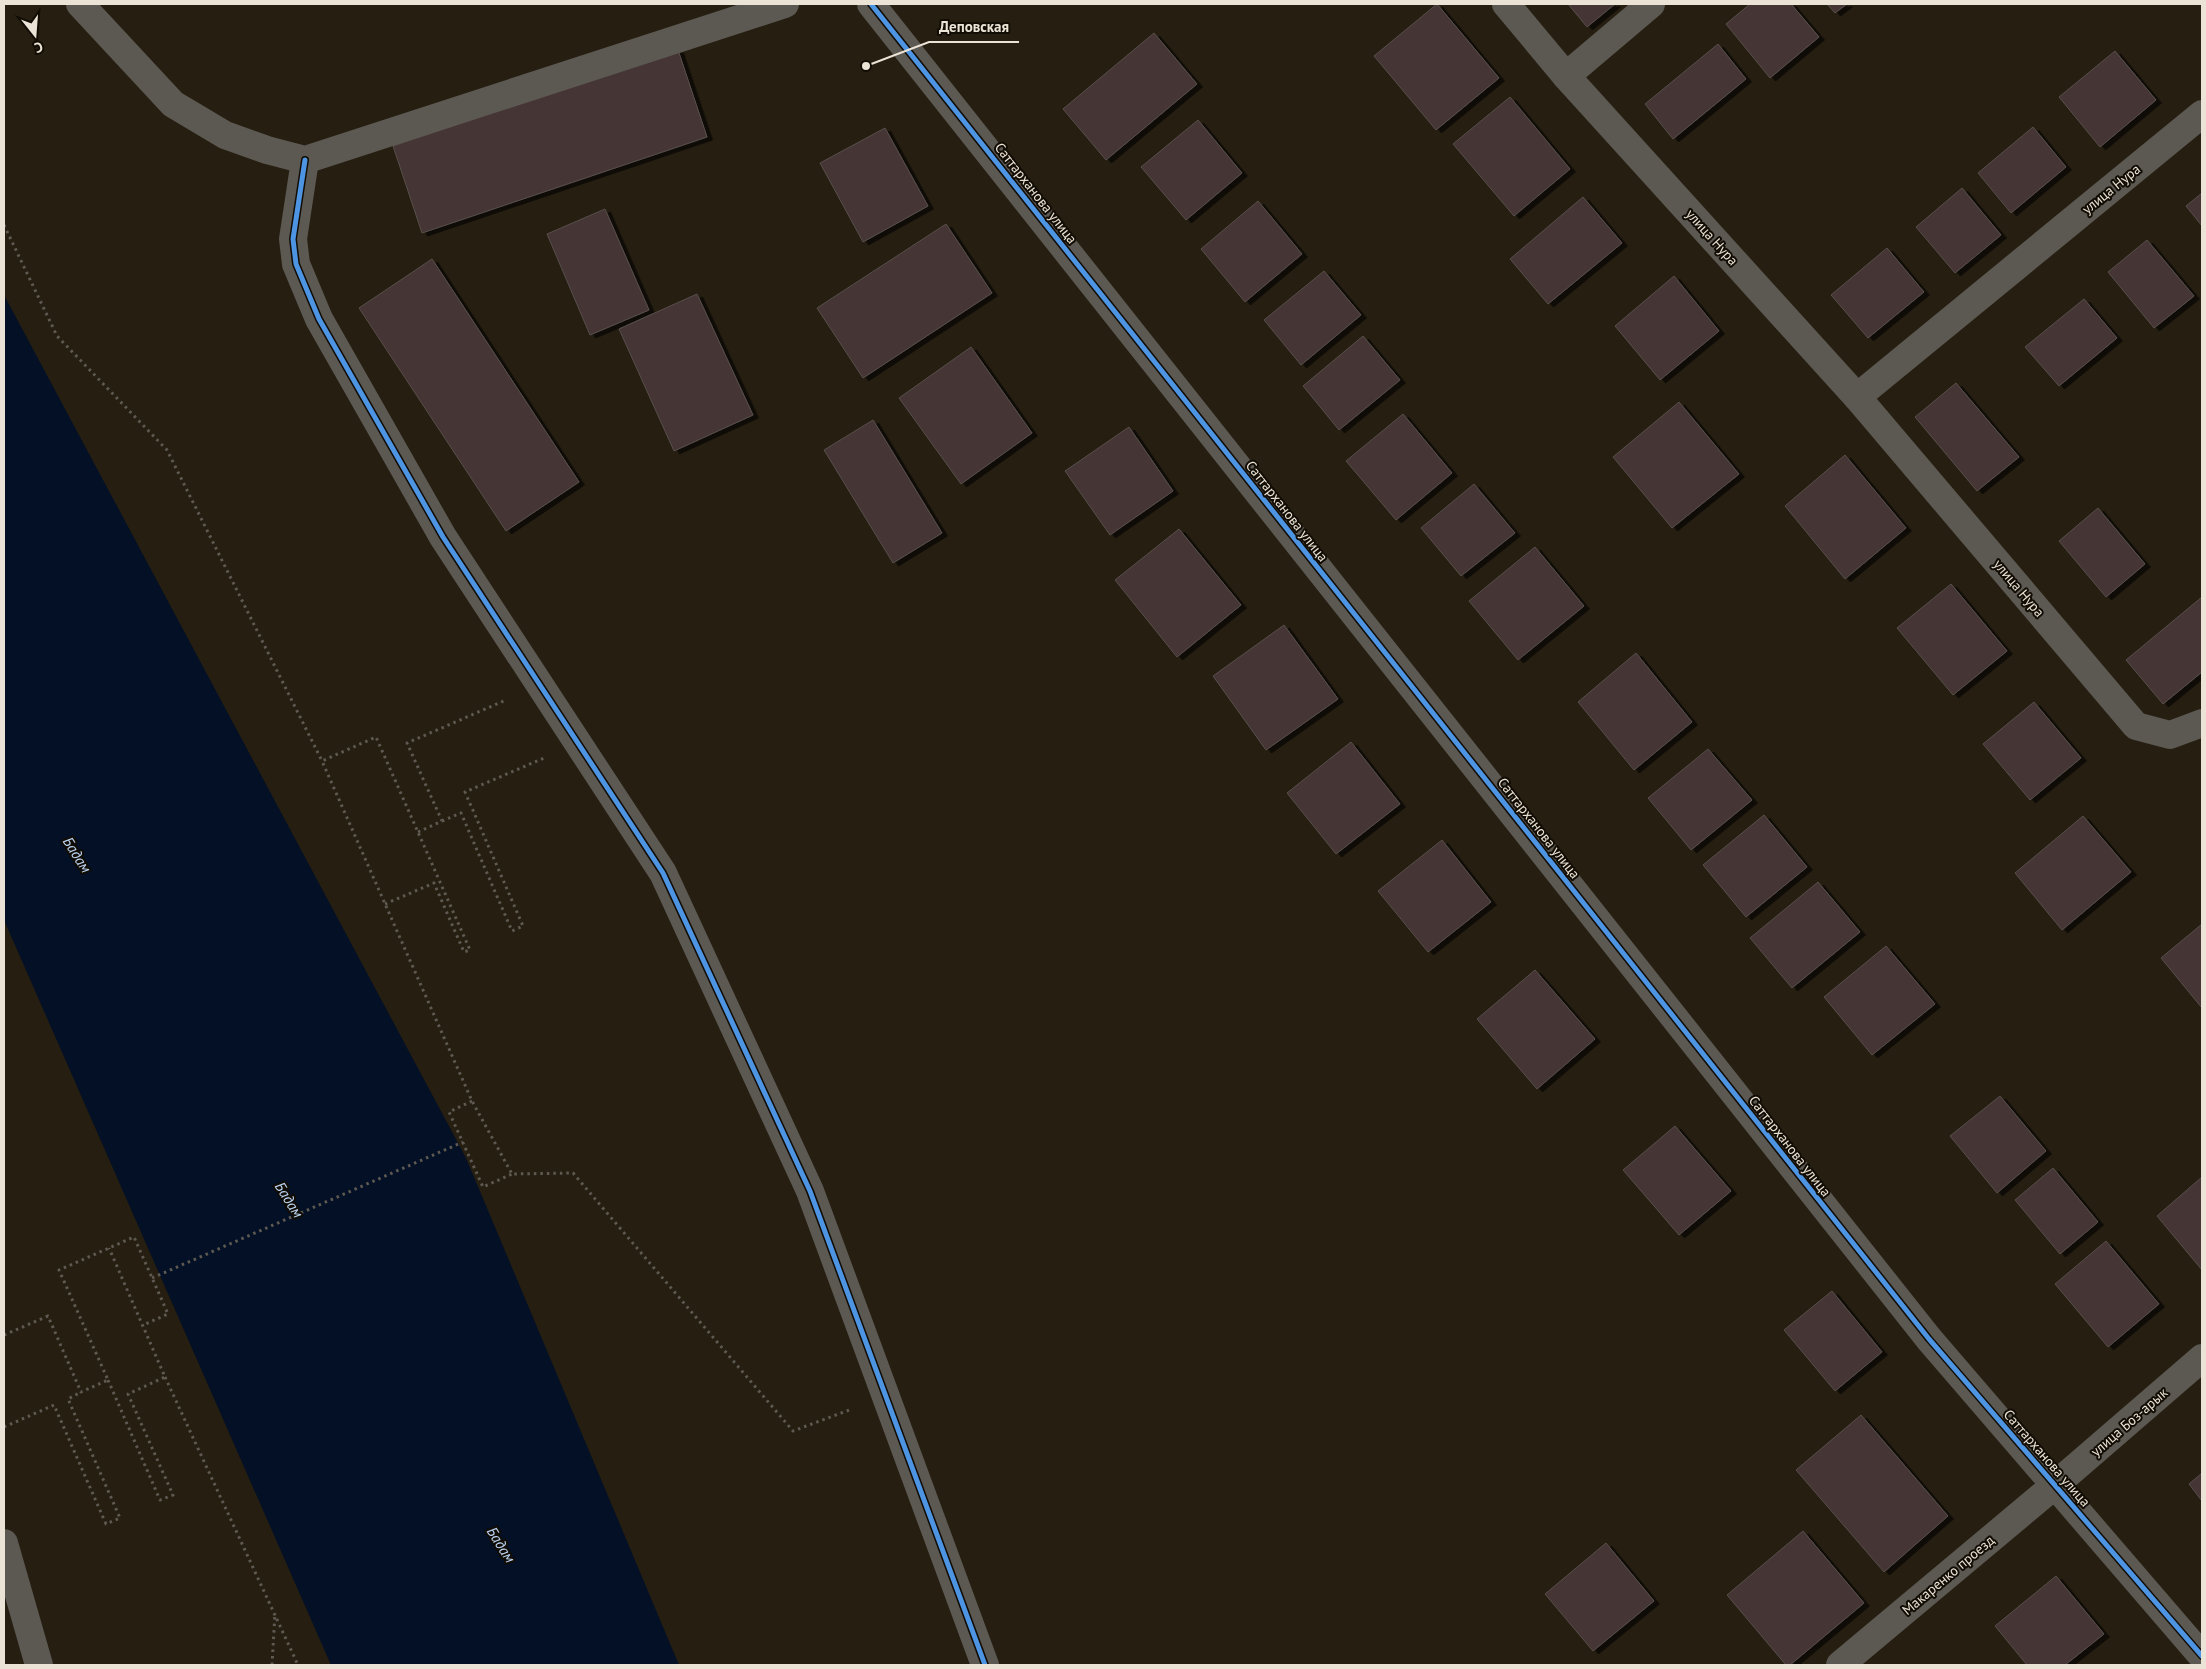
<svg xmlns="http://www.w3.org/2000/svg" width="2206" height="1669" font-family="'PT Sans',sans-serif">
	<defs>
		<filter id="shadow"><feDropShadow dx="5.5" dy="3" stdDeviation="0" flood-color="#0009"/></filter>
	</defs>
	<rect width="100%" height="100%" fill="#251e11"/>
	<!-- water -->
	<path fill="#031026" d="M4,295L466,1158L679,1665H331L4,920Z"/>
	<!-- building -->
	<g fill="#443535" stroke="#584f4b" filter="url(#shadow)">
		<path d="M1437,4L1499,78L1436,130L1374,56Z"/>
		<path d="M1568,4H1615L1587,27Z"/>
		<path d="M1750,4H1791L1819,37L1770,78L1726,24Z"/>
		<path d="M1827,4H1847L1835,13Z"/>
		<path d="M1154,33L1197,84L1106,160L1063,109Z"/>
		<path d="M1718,44L1746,79L1673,139L1645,104Z"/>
		<path d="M678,50L707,137L422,233L393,146Z"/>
		<path d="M2115,51L2156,100L2100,147L2059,97Z"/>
		<path d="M1510,97L1570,169L1514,216L1453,144Z"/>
		<path d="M1198,120L1242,173L1186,220L1141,167Z"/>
		<path d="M2033,127L2066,167L2011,213L1978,173Z"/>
		<path d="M885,128L928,206L863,242L820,163Z"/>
		<path d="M1962,188L2001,235L1955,273L1916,227Z"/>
		<path d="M2202,193V226L2186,206Z"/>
		<path d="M1583,197L1622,243L1548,304L1510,259Z"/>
		<path d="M1258,201L1302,254L1245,302L1201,249Z"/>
		<path d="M605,209L649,310L590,335L547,234Z"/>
		<path d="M946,224L992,293L863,378L817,308Z"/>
		<path d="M2147,240L2194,296L2154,328L2108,272Z"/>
		<path d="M1887,248L1924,292L1868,338L1831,295Z"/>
		<path d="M432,259L579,482L506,531L359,308Z"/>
		<path d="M1324,271L1361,315L1301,365L1264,320Z"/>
		<path d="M1674,276L1719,331L1660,380L1615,326Z"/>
		<path d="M697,294L753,415L674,451L619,329Z"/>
		<path d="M2084,299L2117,338L2059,386L2025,347Z"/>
		<path d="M1363,336L1400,380L1339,430L1303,386Z"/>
		<path d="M971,347L1032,433L961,484L899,398Z"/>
		<path d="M1956,383L2019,457L1977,491L1915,417Z"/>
		<path d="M1679,402L1739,474L1672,528L1613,457Z"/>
		<path d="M1403,414L1452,473L1396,520L1346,461Z"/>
		<path d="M873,420L942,533L893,563L824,450Z"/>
		<path d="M1129,427L1173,491L1110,535L1065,471Z"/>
		<path d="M1845,455L1906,528L1845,579L1785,506Z"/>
		<path d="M1474,484L1515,533L1461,576L1421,528Z"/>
		<path d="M2098,508L2145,564L2106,597L2059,541Z"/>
		<path d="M1179,529L1241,605L1177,657L1115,580Z"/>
		<path d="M1535,547L1584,606L1518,660L1469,601Z"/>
		<path d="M1951,584L2007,651L1953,695L1897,628Z"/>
		<path d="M2202,597V672L2163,704L2126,660Z"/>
		<path d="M1284,625L1338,699L1266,750L1213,676Z"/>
		<path d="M1636,653L1692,722L1634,770L1578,702Z"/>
		<path d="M2034,702L2081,758L2030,800L1983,744Z"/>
		<path d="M1351,742L1400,804L1336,854L1287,793Z"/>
		<path d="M1708,749L1752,800L1691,850L1648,798Z"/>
		<path d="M1764,815L1807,867L1746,917L1703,865Z"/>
		<path d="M2083,816L2131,872L2062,930L2015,873Z"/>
		<path d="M1442,840L1491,902L1428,952L1378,891Z"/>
		<path d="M1818,882L1860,932L1792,988L1750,938Z"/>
		<path d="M2202,924V1008L2161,958Z"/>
		<path d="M1886,946L1935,1004L1872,1055L1824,997Z"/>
		<path d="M1535,970L1595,1039L1537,1089L1477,1019Z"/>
		<path d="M2000,1096L2046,1151L1997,1193L1950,1136Z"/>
		<path d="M1675,1126L1731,1191L1679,1235L1623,1170Z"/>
		<path d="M2053,1168L2098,1222L2060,1254L2015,1200Z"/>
		<path d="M2202,1177V1270L2157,1216Z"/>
		<path d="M2106,1241L2159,1304L2108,1347L2055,1284Z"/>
		<path d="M1832,1291L1882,1352L1835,1391L1784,1330Z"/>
		<path d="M1861,1415L1948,1516L1884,1572L1796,1470Z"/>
		<path d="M2202,1473V1501L2189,1484Z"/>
		<path d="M1803,1531L1864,1603L1790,1665H1786L1727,1595Z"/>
		<path d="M1606,1543L1654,1601L1593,1651L1545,1594Z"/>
		<path d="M2056,1576L2104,1634L2065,1665H2027L1995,1626Z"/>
	</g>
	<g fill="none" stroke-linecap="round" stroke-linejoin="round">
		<!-- path -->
		<g stroke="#5e5a52" stroke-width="3" stroke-dasharray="2.5 4" stroke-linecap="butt">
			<path d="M4,225L57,336L167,450L322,761"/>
			<path d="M442,821L461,813L512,931L523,926L465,792L544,758"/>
			<path d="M418,832L442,821L407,743L506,700"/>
			<path d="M385,904L434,883L464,952L470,950L376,737L322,761L472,1101L512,1174L573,1173L793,1431L852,1409"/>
			<path d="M472,1101L449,1112L483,1187L512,1174"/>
			<path d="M152,1278L463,1142"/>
			<path d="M4,1335L48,1316L81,1392L108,1380L59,1270L134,1237L168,1314L143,1325"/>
			<path d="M165,1377L298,1665"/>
			<path d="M108,1380L160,1500L173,1495L128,1394L165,1377L109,1248"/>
			<path d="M4,1427L54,1405L106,1524L120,1518L68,1399L81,1392"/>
			<path d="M272,1665L275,1613"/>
		</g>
		<!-- minor -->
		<g stroke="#5c5852" stroke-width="28">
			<path d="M80,4L173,104L225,135L267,150L305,160L785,4"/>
			<path d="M871,4L1929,1339L2202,1656"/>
			<path d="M1506,4L1566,76L1857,397L2136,726L2170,735L2202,723"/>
			<path d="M1566,76L1651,4"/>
			<path d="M305,160L293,239L296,264L319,319L443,537L663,873L810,1191L985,1665"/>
			<path d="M1857,397L2202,114"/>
			<path d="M4,1543L39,1665"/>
			<path d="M1840,1665L2055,1485L2202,1358"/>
		</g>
		<defs>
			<g id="cycleway">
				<path d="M871,4L1929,1339L2202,1656"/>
				<path d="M305,160L293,239L296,264L319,319L443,537L663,873L810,1191L985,1665"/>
			</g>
		</defs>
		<!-- cycleway casing -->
		<use href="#cycleway" stroke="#110c04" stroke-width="8"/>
		<!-- cycleway -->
		<use href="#cycleway" stroke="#4d94e3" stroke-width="5"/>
	</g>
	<g text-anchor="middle" stroke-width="4" stroke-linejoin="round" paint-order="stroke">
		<!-- street labels -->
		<g font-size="14" fill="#ebe3d5" stroke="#110c04">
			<text transform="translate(2111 189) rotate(-39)" y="5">улица Нура</text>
			<text transform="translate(1036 193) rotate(52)" y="5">Саттарханова улица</text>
			<text transform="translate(1712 237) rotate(48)" y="5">улица Нура</text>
			<text transform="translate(1287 511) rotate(52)" y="5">Саттарханова улица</text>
			<text transform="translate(2019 588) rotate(50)" y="5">улица Нура</text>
			<text transform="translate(1539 828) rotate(52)" y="5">Саттарханова улица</text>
			<text transform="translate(1790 1146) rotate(52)" y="5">Саттарханова улица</text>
			<text transform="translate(2129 1422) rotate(-41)" y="5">улица Боз-арык</text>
			<text transform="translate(2047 1458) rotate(49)" y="5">Саттарханова улица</text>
			<text transform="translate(1948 1575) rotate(-40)" y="5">Макаренко проезд</text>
		</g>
		<!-- water labels -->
		<g font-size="15" font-style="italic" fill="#bbd4f3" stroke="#110c04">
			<text transform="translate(77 855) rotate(58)" y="5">Бадам</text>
			<text transform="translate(289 1200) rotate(58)" y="5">Бадам</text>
			<text transform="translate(501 1545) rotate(58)" y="5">Бадам</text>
		</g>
	</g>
	<!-- callouts -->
	<path fill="none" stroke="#ebe3d5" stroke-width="2" d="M866 66L929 42H1019"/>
	<circle fill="#ebe3d5" stroke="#110c04" stroke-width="2" cx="866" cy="66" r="5"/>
	<g font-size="15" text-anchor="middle" font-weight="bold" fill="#ebe3d5" stroke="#110c04" stroke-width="4" stroke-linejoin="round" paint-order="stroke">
		<text x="974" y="32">Деповская</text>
	</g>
	<!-- border -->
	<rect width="2206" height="1669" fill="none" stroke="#ebe3d5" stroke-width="10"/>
	<!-- north arrow -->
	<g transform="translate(35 35) rotate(163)" stroke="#110c04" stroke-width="4" paint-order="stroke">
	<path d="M0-4L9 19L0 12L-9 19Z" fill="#ebe3d5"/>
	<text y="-8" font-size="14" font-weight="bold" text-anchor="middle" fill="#ebe3d5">С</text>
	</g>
</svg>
